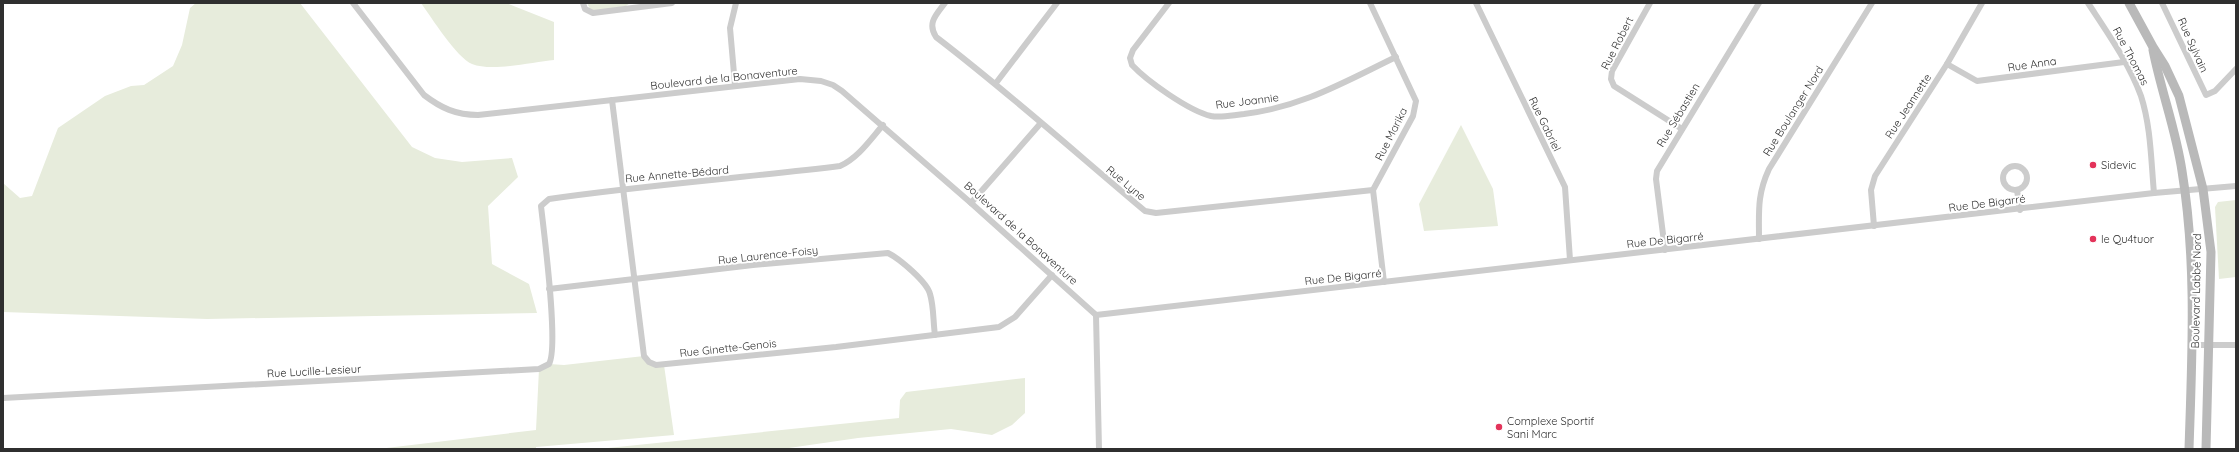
<svg xmlns="http://www.w3.org/2000/svg" width="2239" height="452" font-family="Quicksand,sans-serif">
	<rect width="100%" height="100%" fill="#fff"/>
	<!-- green -->
	<g fill="#e7ecdc">
		<path d="M196,3H300L412,147L435,158L462,162L512,158L518,177L488,206L492,264L529,284L537,313L207,319L3,312V183L20,198L32,196L58,128L105,96L131,86L144,85L173,66L182,45L190,8Z"/>
		<path d="M421,3H506L554,22V60C532,62 492,72 472,64C457,58 431,17 421,3Z"/>
		<path d="M587,3H630L626,6L596,11L590,9Z"/>
		<path d="M1461,125L1493,189L1498,226L1424,231L1419,204Z"/>
		<path d="M2236,200V277L2219,279L2215,207L2218,202Z"/>
		<path d="M644,356L649,362L664,365L674,435L536,447V449H378L536,430L539,369L549,364L564,365Z"/>
		<path d="M1025,378V413L1012,425L992,435L951,429L858,438L782,449H598L899,418L900,400L906,392Z"/>
	</g>
	<g fill="none" stroke-linecap="round" stroke-linejoin="round">
		<!-- street -->
		<g stroke="#ccc" stroke-width="6">
			<path d="M353,3L424,95C441,108 456,115 478,115L800,79L821,81L833,85L842,91L971,203L1096,315L1099,449"/>
			<path d="M583,3L585,9L593,13L672,3"/>
			<path d="M945,3C936,15 927,23 936,37C1008,92 1076,153 1145,211L1156,213L1373,190"/>
			<path d="M1169,3L1133,50L1130,58L1132,65C1147,81 1189,111 1211,116C1221,118 1233,115 1244,114C1302,107 1344,82 1396,57"/>
			<path d="M1370,3L1416,101L1413,116L1373,190L1384,282"/>
			<path d="M1476,3L1565,187L1570,260"/>
			<path d="M1650,3L1612,71L1611,79L1614,86L1682,129"/>
			<path d="M2088,3C2107,32 2129,63 2141,96C2151,127 2151,161 2154,193"/>
			<path d="M2162,3L2206,95L2215,91L2236,69"/>
			<path d="M1947,64L1977,81L2124,62"/>
			<path d="M996,83L1057,3"/>
			<path d="M735,85L730,28L736,3"/>
			<path d="M612,100L644,356L649,362L656,365L836,347L999,327L1015,317L1052,275"/>
			<circle cx="2015" cy="178" r="12"/>
			<path d="M2017,190L2020,210"/>
			<path d="M971,203L1040,124"/>
			<path d="M1874,226L1871,190L1875,176L1947,64L1982,3"/>
			<path d="M1759,239C1759,211 1757,195 1769,169L1872,3"/>
			<path d="M1665,250L1656,179L1657,171L1759,3"/>
			<path d="M549,289L753,265L888,253C900,259 927,282 930,294C934,307 933,322 935,335"/>
			<path d="M1096,315L2154,193L2236,186"/>
			<path d="M2191,345H2236"/>
			<path d="M3,398L539,369L549,364C559,347 544,233 541,206L549,199C646,185 743,178 840,166C858,158 870,140 883,125"/>
		</g>
		<!-- secondary -->
		<g stroke="#b9b9b9" stroke-width="9">
			<path d="M2129,3L2153,47L2165,66L2179,96L2203,189L2211,252L2206,449"/>
			<path d="M2153,50C2161,91 2176,130 2182,171C2197,263 2192,356 2189,449"/>
		</g>
	</g>
	<!-- markers -->
	<g fill="#e3335a" stroke="#fff" stroke-width="1.5">
		<circle cx="2093" cy="165" r="4"/>
		<circle cx="2093" cy="239" r="4"/>
		<circle cx="1499" cy="427" r="4"/>
	</g>
	<g text-anchor="middle" stroke-width="4" stroke-linejoin="round" paint-order="stroke">
		<!-- street labels -->
		<g font-size="11" fill="#2f2f2f" stroke="#fff">
			<text transform="translate(1617 43) rotate(-63)" y="4">Rue Robert</text>
			<text transform="translate(2193 45) rotate(66)" y="4">Rue Sylvain</text>
			<text transform="translate(2131 56) rotate(62)" y="4">Rue Thomas</text>
			<text transform="translate(2032 64) rotate(-8)" y="4">Rue Anna</text>
			<text transform="translate(724 78) rotate(-6)" y="4">Boulevard de la Bonaventure</text>
			<text transform="translate(1247 101) rotate(-7)" y="4">Rue Joannie</text>
			<text transform="translate(1908 106) rotate(-57)" y="4">Rue Jeannette</text>
			<text transform="translate(1793 111) rotate(-58)" y="4">Rue Boulanger Nord</text>
			<text transform="translate(1678 115) rotate(-59)" y="4">Rue Sébastien</text>
			<text transform="translate(1545 124) rotate(64)" y="4">Rue Gabriel</text>
			<text transform="translate(1391 134) rotate(-63)" y="4">Rue Marika</text>
			<text transform="translate(677 174) rotate(-5)" y="4">Rue Annette-Bédard</text>
			<text transform="translate(1126 183) rotate(40)" y="4">Rue Lyne</text>
			<text transform="translate(1987 203) rotate(-7)" y="4">Rue De Bigarré</text>
			<text transform="translate(1021 233) rotate(42)" y="4">Boulevard de la Bonaventure</text>
			<text transform="translate(1665 240) rotate(-6)" y="4">Rue De Bigarré</text>
			<text transform="translate(768 255) rotate(-6)" y="4">Rue Laurence-Foisy</text>
			<text transform="translate(1343 277) rotate(-6)" y="4">Rue De Bigarré</text>
			<text transform="translate(2196 291) rotate(-89)" y="4">Boulevard Labbé Nord</text>
			<text transform="translate(728 348) rotate(-6)" y="4">Rue Ginette-Genois</text>
			<text transform="translate(314 371) rotate(-3)" y="4">Rue Lucille-Lesieur</text>
		</g>
		<!-- poi labels -->
		<g font-size="11" fill="#2f2f2f" stroke="#fff" text-anchor="start">
			<text x="2101" y="169">Sidevic</text>
			<text x="2101" y="243">le Qu4tuor</text>
			<text x="1507" y="425">Complexe Sportif<tspan x="1507" dy="13">Sani Marc</tspan></text>
		</g>
	</g>
	<!-- border -->
	<rect width="2239" height="452" fill="none" stroke="#2f2f2f" stroke-width="8"/>
</svg>
